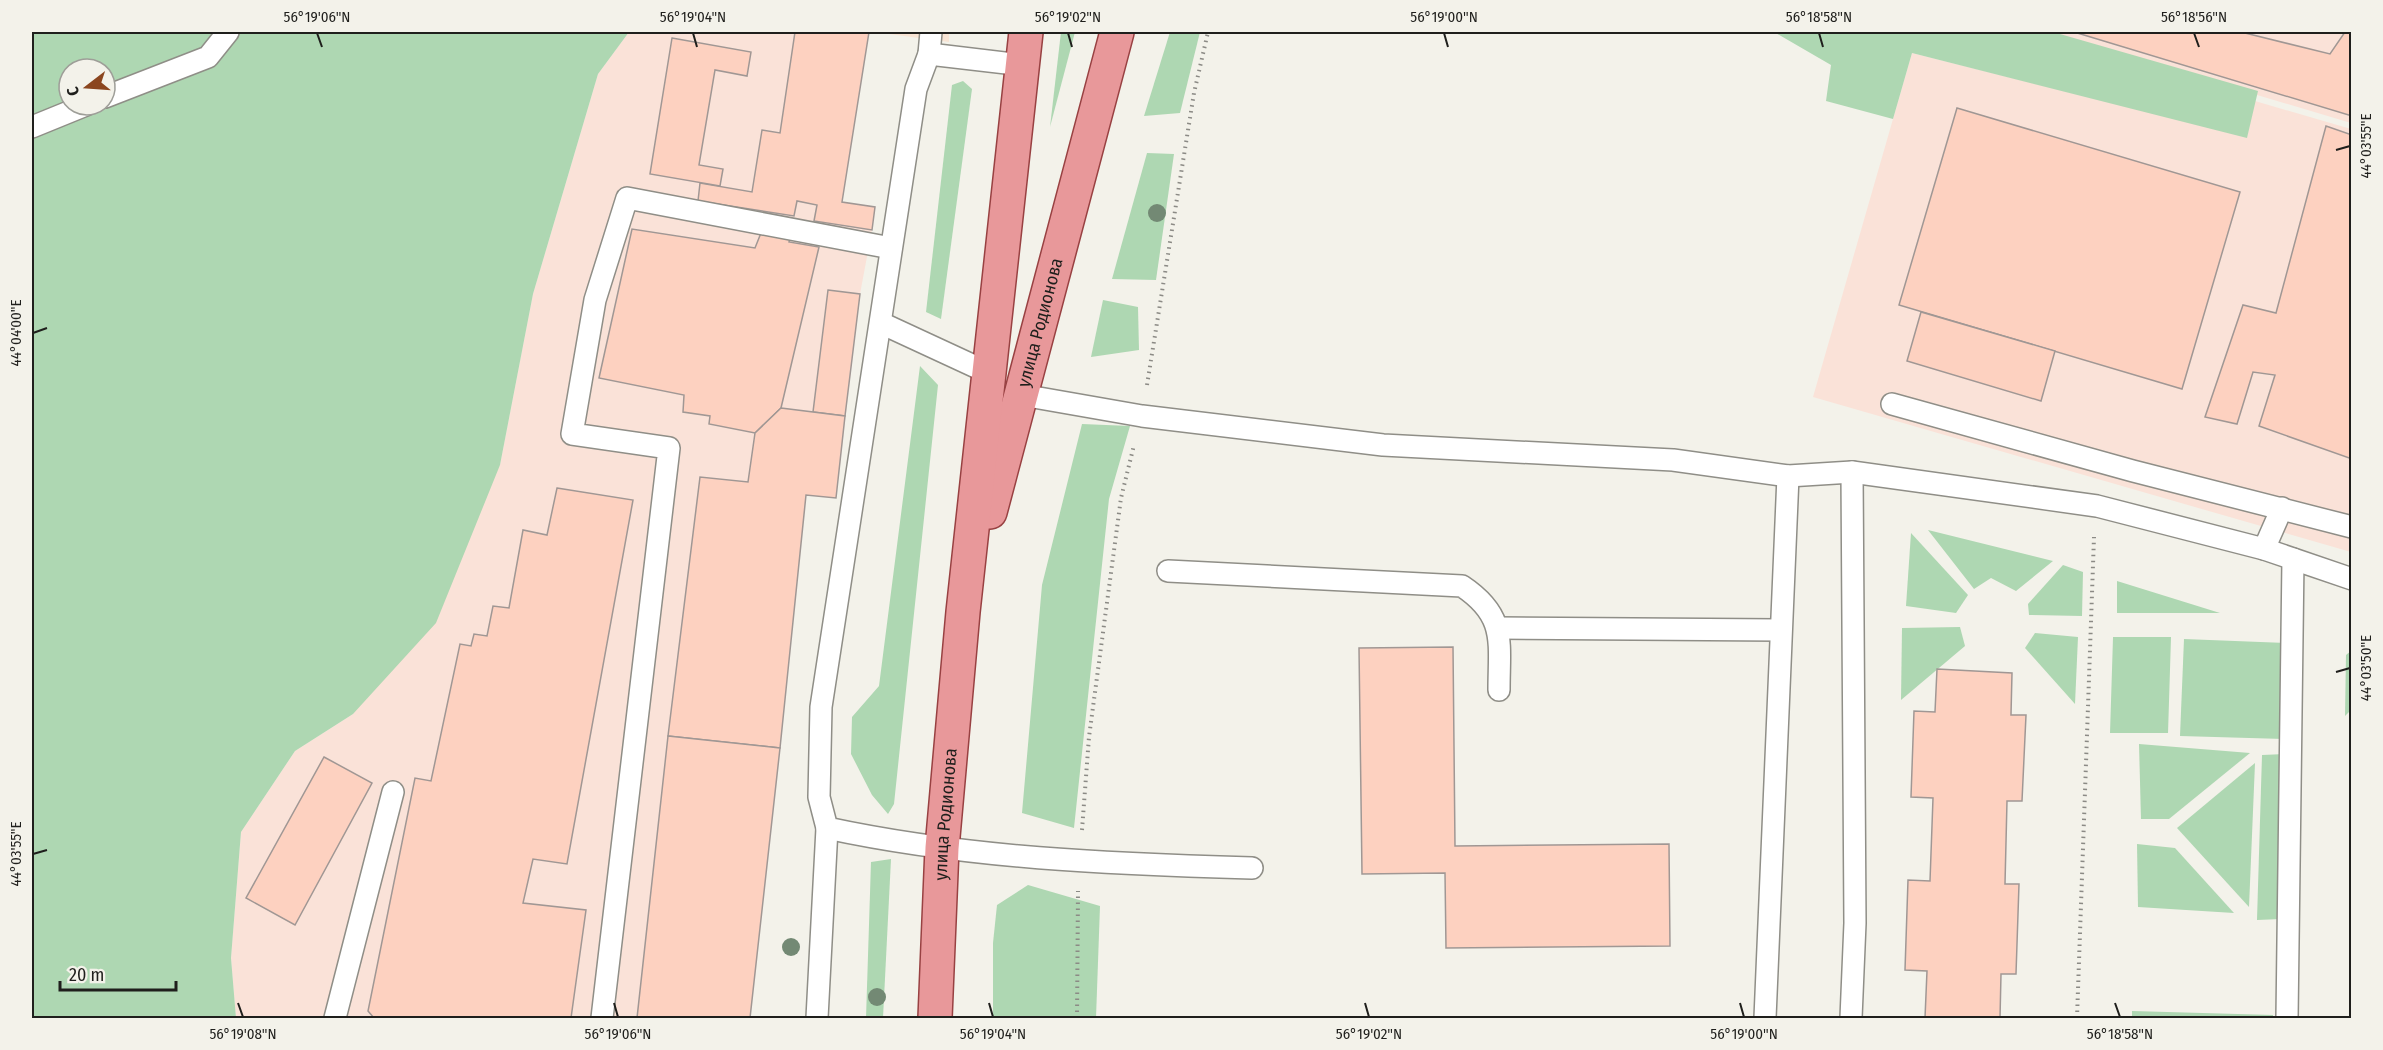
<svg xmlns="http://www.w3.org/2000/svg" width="2383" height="1050" font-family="'Fira Sans Condensed',sans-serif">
	<rect width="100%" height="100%" fill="#f3f2ea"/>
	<!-- industrial -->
	<g fill="#fae2d8">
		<path d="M629,32H869L842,202L872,230L860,294L836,498L806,495L750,1018H236L231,958L241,832L295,751L353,714L500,465L533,294L598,74Z"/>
		<path d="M2047,32H2351V123Z"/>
		<path d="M1912,53L2247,137L2255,101L2351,129V552L1813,397Z"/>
	</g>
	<!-- education -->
	<path fill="#f8e4d4" d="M874,32H949V42Z"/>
	<!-- green -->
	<g fill="#aed7b2" fill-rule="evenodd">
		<path d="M32,32H629L598,74L533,294L500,465L436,623L353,714L295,751L241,832L231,958L236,1018H32ZM69,69H105V105H69Z"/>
		<path d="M1061,32H1075L1050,127Z"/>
		<path d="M1170,32H1200L1180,113L1144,116Z"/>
		<path d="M1774,32H2053L2258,91L2247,138L1912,53L1893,119L1826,101L1831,65Z"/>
		<path d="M963,81L972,89L941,319L926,312L952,85Z"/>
		<path d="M1147,153L1174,154L1156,280L1112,279Z"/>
		<path d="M1103,300L1138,307L1139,350L1091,357Z"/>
		<path d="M920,366L938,385L894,804L888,814L872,795L851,754L852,717L879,686Z"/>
		<path d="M1082,424L1130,426L1109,499L1074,828L1022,813L1042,585Z"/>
		<path d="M1928,530L2053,561L2016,591L1991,578L1974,589Z"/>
		<path d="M1911,533L1968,595L1956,613L1906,606Z"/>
		<path d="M2063,565L2083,572L2082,616L2029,615L2028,604Z"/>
		<path d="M2117,581L2220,613H2117Z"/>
		<path d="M1960,627L1965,646L1901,700L1902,628Z"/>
		<path d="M2035,633L2078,637L2075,704L2025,648Z"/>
		<path d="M2113,637H2171L2168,733H2110Z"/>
		<path d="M2184,639L2286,643L2284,739L2180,736Z"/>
		<path d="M2351,651V710L2345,716L2346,655Z"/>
		<path d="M2139,744L2250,753L2169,819H2141Z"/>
		<path d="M2285,754L2281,919L2257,920L2262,755Z"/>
		<path d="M2255,763L2249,907L2177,828Z"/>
		<path d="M2137,844L2175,848L2234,913L2138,907Z"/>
		<path d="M891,859L883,1018H866L871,862Z"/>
		<path d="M1028,885L1100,906L1096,1018H993V943L997,905Z"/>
		<path d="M2132,1011L2273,1015V1018H2132Z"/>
	</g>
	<!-- building -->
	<g fill="#fdd1c0" stroke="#a09794" stroke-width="1.5">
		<path d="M795,32H869L842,202L875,207L872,230L814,221L817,205L797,201L794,216L698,201L700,183L752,192L762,130L780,133Z"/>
		<path d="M2074,32H2241L2330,54L2345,32H2352V116Z"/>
		<path d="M672,38L751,52L747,76L715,70L699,165L723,169L720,186L650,174Z"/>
		<path d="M1957,108L2240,192L2182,389L1899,305Z"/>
		<path d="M2326,126L2352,135V459L2259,426L2275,375L2253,372L2237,424L2205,417L2243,305L2276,313Z"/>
		<path d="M763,228L791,235L789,242L819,247L781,408L755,433L709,424L710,416L683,412L684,395L599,378L632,229L755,248Z"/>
		<path d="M828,290L860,294L845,416L813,412Z"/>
		<path d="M1921,312L2055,351L2041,401L1907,361Z"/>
		<path d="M781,408L845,416L836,498L806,495L780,748L668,736L700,477L748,482L755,433Z"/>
		<path d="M557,488L633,500L567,864L533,859L523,903L586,910L571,1018H374L368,1011L415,778L431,781L460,644L471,646L474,634L487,636L493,606L509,608L523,530L547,535Z"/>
		<path d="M1453,647L1455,846L1669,844L1670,946L1446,948L1445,873L1362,874L1359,648Z"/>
		<path d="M1937,669L2012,673L2011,715H2026L2022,801H2007L2005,884H2019L2016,974H2001L2000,1018H1925L1927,971L1905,970L1908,880L1930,881L1933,798L1911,797L1914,711L1935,712Z"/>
		<path d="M668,736L780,748L750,1018H637Z"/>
		<path d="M324,757L372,783L295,925L246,898Z"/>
	</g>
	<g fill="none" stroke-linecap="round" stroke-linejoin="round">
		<defs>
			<g id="service">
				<path d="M929,54L931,32"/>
				<path d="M1022,65L929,54L916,89L821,707L819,797L827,828C966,858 1111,864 1252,868"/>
				<path d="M105,97L208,57L228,32"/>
				<path d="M32,127L86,105"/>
				<path d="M881,323L989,373"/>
				<path d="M1022,395L1142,416L1383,445L1673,460L1788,476L1852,472L2097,506L2264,549L2352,579"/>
				<path d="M1892,404L2133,471L2352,527"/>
				<path d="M2264,549L2282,508"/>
				<path d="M1168,571L1462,586C1507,616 1499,642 1499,690"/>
				<path d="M1499,628L1780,630"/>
				<path d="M335,1018L393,792"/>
				<path d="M602,1018L669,448L572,434L595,300L627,198L891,248"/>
				<path d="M817,1018L827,828"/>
				<path d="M1765,1018L1788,476"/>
				<path d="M1851,1018L1855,923L1852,472"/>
				<path d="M2287,1018L2293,559"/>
			</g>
			<g id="primary">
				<path id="s1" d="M990,512L1117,32"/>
				<path id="s2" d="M935,1018L942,848L963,612L1026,32"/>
			</g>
		</defs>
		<!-- service casing -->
		<use href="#service" stroke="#8f8e87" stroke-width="24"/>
		<!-- primary casing -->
		<use href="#primary" stroke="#984142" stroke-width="36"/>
		<!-- path -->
		<g stroke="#8b8a85" stroke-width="4" stroke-dasharray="1.5 4.5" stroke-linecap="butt">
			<path d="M1147,385L1194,93L1208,32"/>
			<path d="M1082,830L1089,737L1121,498L1134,445"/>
			<path d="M1077,1018L1078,891"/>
			<path d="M2077,1018L2094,537"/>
		</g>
		<!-- service -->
		<use href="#service" stroke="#fff" stroke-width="21"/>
		<!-- primary -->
		<use href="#primary" stroke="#e8989a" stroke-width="33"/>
	</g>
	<!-- trees -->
	<g fill="#738974">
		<circle cx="1157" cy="213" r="9"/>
		<circle cx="791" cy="947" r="9"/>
		<circle cx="877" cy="997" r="9"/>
	</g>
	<!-- ticks -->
	<path fill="none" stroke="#1f1f1c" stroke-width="2" d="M317,33L322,47M693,33L697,47M1068,33L1072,47M1444,33L1448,47M1819,33L1823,47M2194,33L2199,47M2336,150L2350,146M33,333L47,328M2336,672L2350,668M33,854L47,850M238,1003L243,1017M614,1003L618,1017M989,1003L993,1017M1365,1003L1369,1017M1740,1003L1744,1017M2115,1003L2120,1017"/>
	<g text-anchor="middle" stroke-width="5" stroke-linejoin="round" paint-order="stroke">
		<!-- street labels -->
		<g font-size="18" fill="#1f1f1c" stroke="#f3f2ea">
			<text dy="6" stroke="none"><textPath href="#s1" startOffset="196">улица Родионова</textPath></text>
			<text dy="6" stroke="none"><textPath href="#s2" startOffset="204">улица Родионова</textPath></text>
		</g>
	</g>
	<!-- border -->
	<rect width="2383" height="1050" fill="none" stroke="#f3f2ea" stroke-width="66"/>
	<!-- north arrow -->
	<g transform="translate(87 87) rotate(253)"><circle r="28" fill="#f3f2ea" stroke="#9e9e98" stroke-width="1.5"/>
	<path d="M0-4.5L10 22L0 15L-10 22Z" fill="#8b461f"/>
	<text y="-9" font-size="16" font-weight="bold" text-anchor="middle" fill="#1f1f1c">С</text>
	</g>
	<!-- scale -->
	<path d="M60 981v9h116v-9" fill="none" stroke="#1f1f1c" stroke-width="3"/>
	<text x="69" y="981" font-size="18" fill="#1f1f1c" stroke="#f3f2ea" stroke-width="4.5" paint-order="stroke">20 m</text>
	<rect x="33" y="33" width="2317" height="984" fill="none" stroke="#1f1f1c" stroke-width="2"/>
	<g font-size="15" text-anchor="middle" fill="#1f1f1c">
		<text x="317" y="22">56°19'06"N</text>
		<text x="693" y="22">56°19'04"N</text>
		<text x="1068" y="22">56°19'02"N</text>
		<text x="1444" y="22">56°19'00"N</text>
		<text x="1819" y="22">56°18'58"N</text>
		<text x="2194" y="22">56°18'56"N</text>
		<text transform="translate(2366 146) rotate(-90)" y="5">44°03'55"E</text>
		<text transform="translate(16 333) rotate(-90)" y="5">44°04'00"E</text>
		<text transform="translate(2366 668) rotate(-90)" y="5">44°03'50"E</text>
		<text transform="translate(16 854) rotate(-90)" y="5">44°03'55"E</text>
		<text x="243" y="1039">56°19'08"N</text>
		<text x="618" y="1039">56°19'06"N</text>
		<text x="993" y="1039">56°19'04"N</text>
		<text x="1369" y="1039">56°19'02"N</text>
		<text x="1744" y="1039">56°19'00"N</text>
		<text x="2120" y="1039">56°18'58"N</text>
	</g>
</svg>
